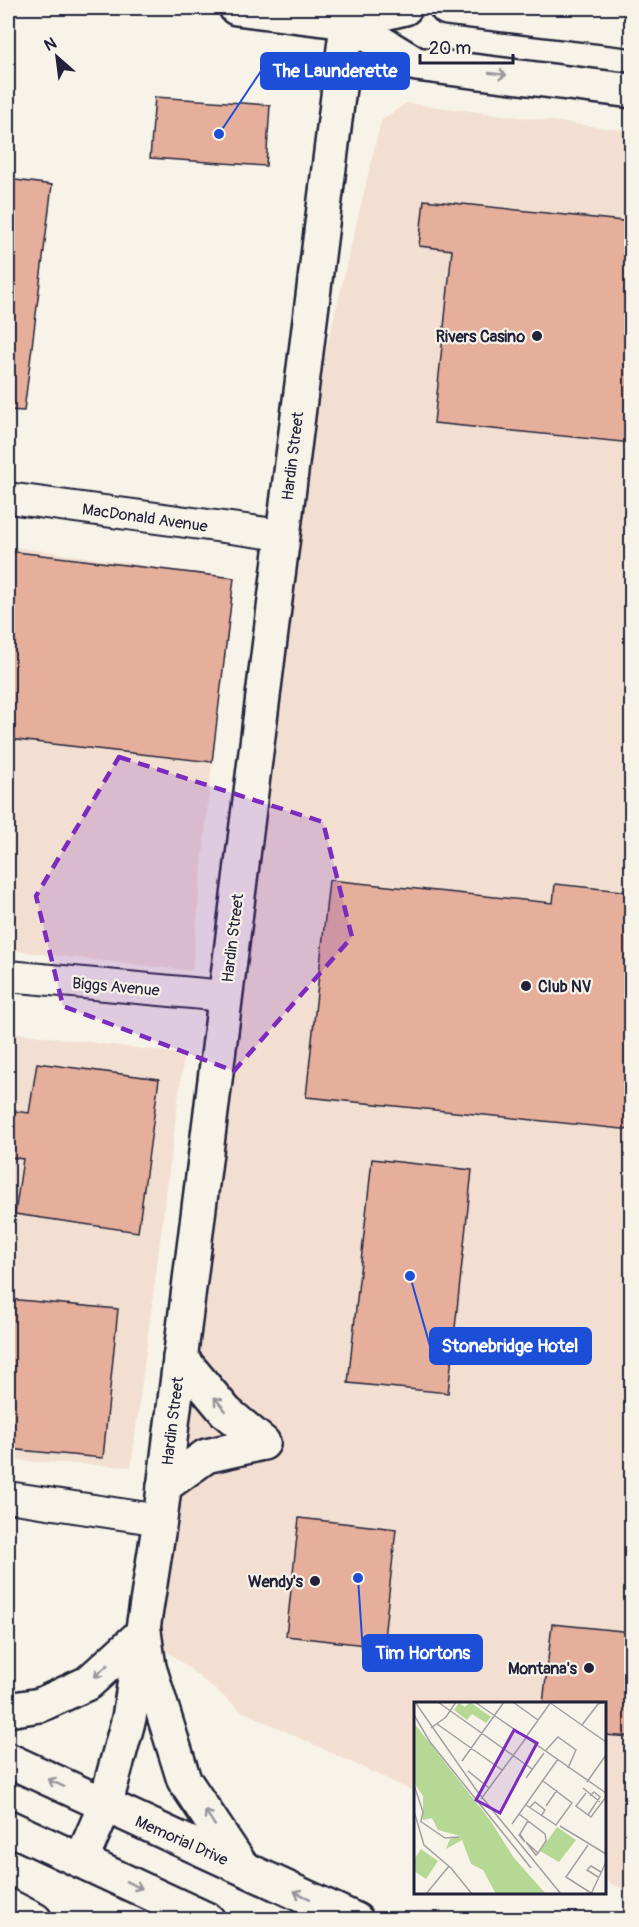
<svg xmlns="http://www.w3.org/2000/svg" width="639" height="1927" font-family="Pangolin,sans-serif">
	<rect width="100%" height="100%" fill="#f7f3e8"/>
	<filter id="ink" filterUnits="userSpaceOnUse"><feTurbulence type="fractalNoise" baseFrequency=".0167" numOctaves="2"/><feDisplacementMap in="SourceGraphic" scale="12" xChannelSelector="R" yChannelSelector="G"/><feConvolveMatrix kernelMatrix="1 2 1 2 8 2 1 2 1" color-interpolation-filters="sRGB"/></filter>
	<g filter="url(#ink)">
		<!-- built -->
		<g fill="#f2dfd1">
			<path d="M406,103L631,131V1893L605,1881L604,1704H416L415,1792L240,1710L144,1632L282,535L381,121Z"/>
			<path d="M8,546L234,578L212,762L192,971L8,950Z"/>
			<path d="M8,1032L184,1054L131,1467L8,1460Z"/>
		</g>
		<!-- building -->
		<g fill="#e5af9b" stroke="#22223b" stroke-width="1.5">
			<path d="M155,97L270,105L266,166L150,158Z"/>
			<path d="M8,179L52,185L24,411L8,410Z"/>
			<path d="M424,200L632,222V443L434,423L452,250L419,246Z"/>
			<path d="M8,551L234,578L212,762L8,739Z"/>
			<path d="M329,880L553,903L555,884L632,892V1130L306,1097Z"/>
			<path d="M37,1063L159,1079L138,1232L15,1214L23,1159L9,1157L15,1111L29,1113Z"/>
			<path d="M372,1159L472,1170L448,1393L348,1383Z"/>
			<path d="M8,1299L118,1309L103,1458L8,1449Z"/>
			<path d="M299,1518L396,1529L383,1647L286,1636Z"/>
			<path d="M552,1624L632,1632V1737L604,1735V1704H543Z"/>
		</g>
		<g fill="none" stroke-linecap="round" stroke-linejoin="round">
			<defs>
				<g id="street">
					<path d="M8,498L282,535"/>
					<path d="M8,976L225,996"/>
					<path d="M8,1497L160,1520"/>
				</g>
				<g id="secondary">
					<path d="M236,8L347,22L405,8"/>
					<path d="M447,8L632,30"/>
					<path d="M347,22L416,64L632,91"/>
					<path d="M180,1357L226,1412L263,1443"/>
					<path d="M164,1486L206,1456L263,1443"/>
					<path d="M81,1861L105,1806L129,1718L160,1520L349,8"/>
				</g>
				<g id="highway">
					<path d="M144,1632L149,1667L184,1780L242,1867"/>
					<path d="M8,1710L40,1705L88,1683L144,1632"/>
					<path d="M8,1760L356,1920"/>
					<path d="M8,1827L208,1920"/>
					<path d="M8,1906L35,1920"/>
				</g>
			</defs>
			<!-- street casing -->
			<use href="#street" stroke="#22223b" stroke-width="34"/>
			<!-- secondary casing -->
			<use href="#secondary" stroke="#22223b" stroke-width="38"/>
			<!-- highway casing -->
			<use href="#highway" stroke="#22223b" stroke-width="38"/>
			<!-- street -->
			<use href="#street" stroke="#f7f3e8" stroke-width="30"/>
			<!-- secondary -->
			<use href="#secondary" stroke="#f7f3e8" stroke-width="33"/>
			<!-- highway -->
			<use href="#highway" stroke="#f7f3e8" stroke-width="33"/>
		</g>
		<!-- one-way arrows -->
		<defs><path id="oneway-shaft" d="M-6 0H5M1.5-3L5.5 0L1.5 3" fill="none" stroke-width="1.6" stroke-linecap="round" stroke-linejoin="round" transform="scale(1.5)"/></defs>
		<g stroke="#97959a">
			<use href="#oneway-shaft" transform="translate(498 74) rotate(7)"/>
			<use href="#oneway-shaft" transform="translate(220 1404) rotate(-130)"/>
			<use href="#oneway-shaft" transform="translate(101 1671) rotate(137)"/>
			<use href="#oneway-shaft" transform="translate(56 1783) rotate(-155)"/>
			<use href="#oneway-shaft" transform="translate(210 1818) rotate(-123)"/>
			<use href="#oneway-shaft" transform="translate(134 1885) rotate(24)"/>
			<use href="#oneway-shaft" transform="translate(302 1895) rotate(-155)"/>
		</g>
	</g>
	<!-- marked area -->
	<path fill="#7b2cbf" fill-opacity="0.2" stroke="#7b2cbf" stroke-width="4.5" stroke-dasharray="12 8" stroke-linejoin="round" d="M119,757L323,822L352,937L234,1071L63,1006L36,896Z"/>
	<!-- markers -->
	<g fill="#22223b" stroke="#f7f3e8" stroke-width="2">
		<circle cx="537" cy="336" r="6"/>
		<circle cx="526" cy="986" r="6"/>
		<circle cx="315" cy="1581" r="6"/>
		<circle cx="589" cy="1668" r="6"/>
	</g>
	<g text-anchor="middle" stroke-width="4.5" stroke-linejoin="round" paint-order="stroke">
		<!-- poi labels -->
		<g font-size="16" font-weight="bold" fill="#22223b" stroke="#f7f3e8" text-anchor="end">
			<text x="525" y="342">Rivers Casino</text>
			<text x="538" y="992" text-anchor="start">Club NV</text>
			<text x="303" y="1587">Wendy's</text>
			<text x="577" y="1674">Montana's</text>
		</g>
		<!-- street labels -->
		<g font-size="16" fill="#22223b" stroke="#f7f3e8">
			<text transform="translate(292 456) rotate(-83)" y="6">Hardin Street</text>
			<text transform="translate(145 517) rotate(8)" y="6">MacDonald Avenue</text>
			<text transform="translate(232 938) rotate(-83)" y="6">Hardin Street</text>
			<text transform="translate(116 986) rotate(5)" y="6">Biggs Avenue</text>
			<text transform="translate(172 1421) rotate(-83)" y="6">Hardin Street</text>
			<text transform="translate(182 1840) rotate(24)" y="6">Memorial Drive</text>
		</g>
	</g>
	<!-- overview -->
	<g transform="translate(414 1702)">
		<rect width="192" height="192" fill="#f7f3e8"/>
		<path d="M56,0L77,15L72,21L58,12L53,18L40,8L45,1L51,5ZM0,21L76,118L100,156L132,192H82L69,168L57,162L48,138L32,147L36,137L46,134L24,128L18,116L9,118V94L0,81ZM143,125L162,138L145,160L126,149ZM7,147L24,159L12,177L0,169V157Z" fill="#b5d994"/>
		<path fill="none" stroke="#a29fa3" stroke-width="1.5" d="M1,0L63,89L147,192M24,0L118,67M61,0L192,91M99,0L124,18M135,0L192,40M0,13L16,40L117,166M23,22L88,68M168,23L184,2L192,0M17,26L32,15L42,0M112,35L137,0M132,48L144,35L162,48L154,66M48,59L90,0M54,69L75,86M112,76L130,51M173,80L192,53M0,83L9,110L7,119M169,86L186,100M172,91L162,104L177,115L192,95M67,97L112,36M112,103L142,123L158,101L129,79M132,104L143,88M116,105L121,100L131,108L127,114M0,109L10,143L37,166L58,192M105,112L131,132L132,138V139L124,151L122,153L112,140L124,151M174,113L186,95L180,90L176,94M6,119L31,136L45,135M98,122L144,57M146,124L192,152M106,132L111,140L105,133L106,132L114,119M174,143L152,175L177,191M184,175L173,168L177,164L187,170M12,192L35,164M177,192L192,160"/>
		<path fill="#7b2cbf" fill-opacity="0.15" stroke="#7b2cbf" stroke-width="3" d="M100,28L123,41L86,111L62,98Z"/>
		<rect width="192" height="192" fill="none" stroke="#22223b" stroke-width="3"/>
	</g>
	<!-- callouts -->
	<path fill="none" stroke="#1d4ed8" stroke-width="2" d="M219 134L261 71M410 1276L430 1346M358 1578L363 1653"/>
	<g fill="#1d4ed8" stroke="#f7f3e8" stroke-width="2">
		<circle cx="219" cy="134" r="6"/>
		<circle cx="410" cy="1276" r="6"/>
		<circle cx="358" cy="1578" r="6"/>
	</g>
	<g fill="#1d4ed8" stroke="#1d4ed8" stroke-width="2">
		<rect x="261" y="53" width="148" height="36" rx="6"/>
		<rect x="430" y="1328" width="161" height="36" rx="6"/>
		<rect x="363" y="1635" width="119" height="36" rx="6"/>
	</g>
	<g font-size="18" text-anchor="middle" font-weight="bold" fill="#fff">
		<text x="335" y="77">The Launderette</text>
		<text x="510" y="1352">Stonebridge Hotel</text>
		<text x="423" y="1659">Tim Hortons</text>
	</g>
	<!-- margin -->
	<rect width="639" height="1927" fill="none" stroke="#f7f3e8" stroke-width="30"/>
	<rect x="15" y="15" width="609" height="1897" fill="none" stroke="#22223b" stroke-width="2" filter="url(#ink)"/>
	<!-- north arrow -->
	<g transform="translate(57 57) rotate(332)" stroke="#f7f3e8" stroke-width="4.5" paint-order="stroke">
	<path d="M0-4.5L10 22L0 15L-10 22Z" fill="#22223b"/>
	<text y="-9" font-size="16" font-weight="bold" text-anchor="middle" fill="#22223b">N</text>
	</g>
	<!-- scale -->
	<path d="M420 54v9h93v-9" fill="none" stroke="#22223b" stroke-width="3"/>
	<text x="429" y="54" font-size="18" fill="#22223b" stroke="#f7f3e8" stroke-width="4.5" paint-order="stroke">20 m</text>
</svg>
